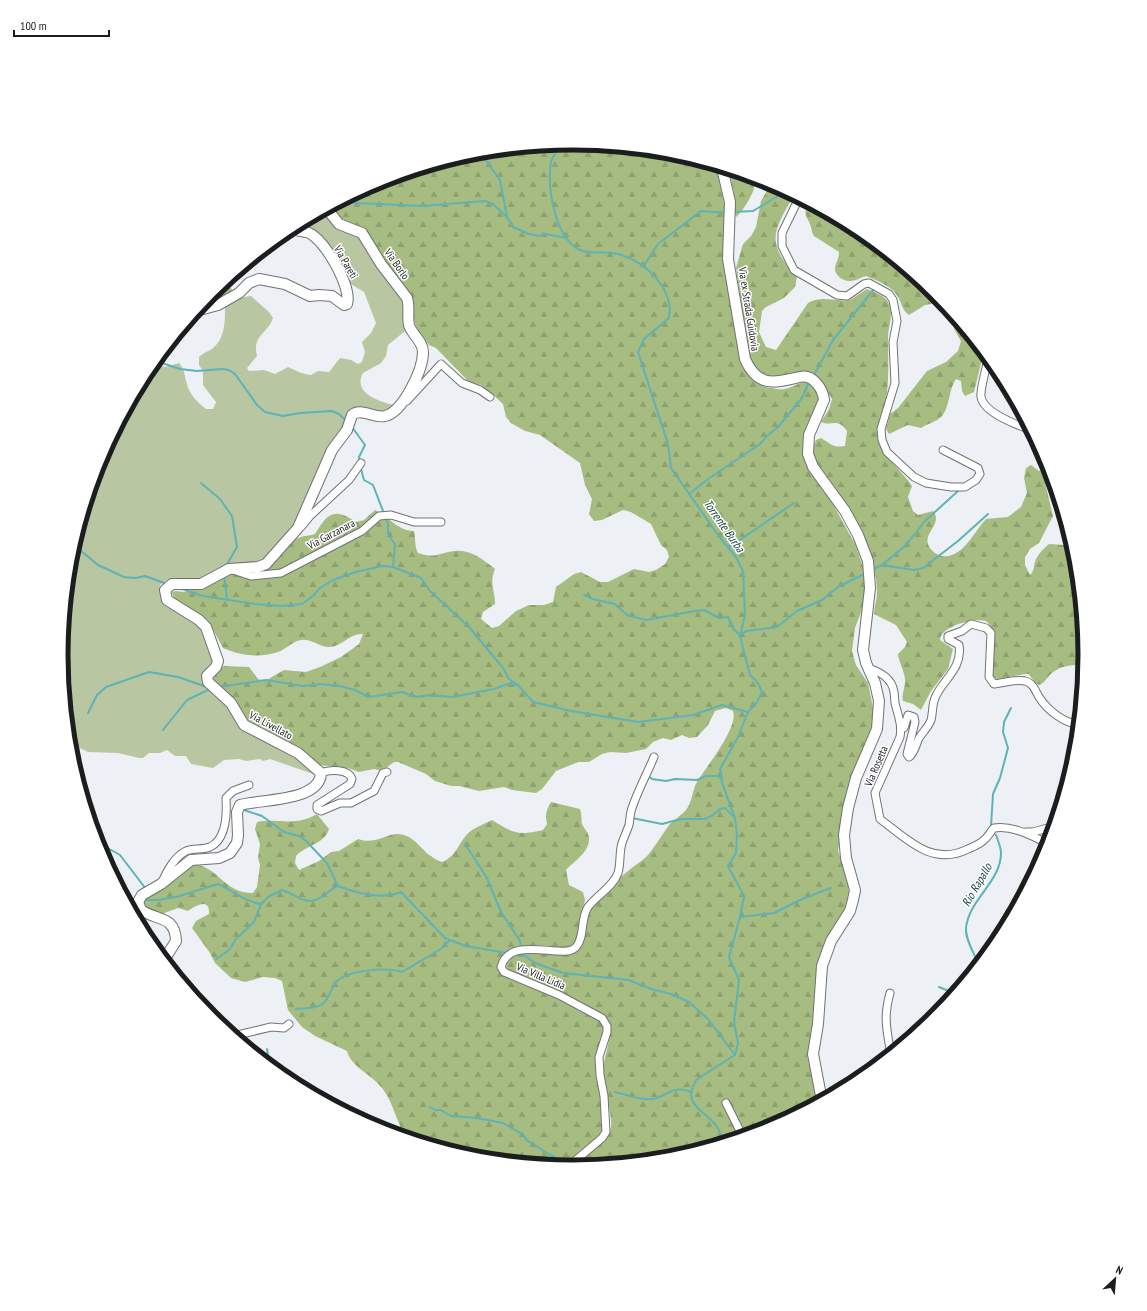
<svg xmlns="http://www.w3.org/2000/svg" width="1147" height="1311" font-family="'PT Sans Narrow',sans-serif">
	<defs>
		<pattern id="forest-firs" width="22" height="20" patternUnits="userSpaceOnUse"><rect width="22" height="20" fill="#a6bc81"/><path d="M5 1l3.5 6h-7zM16 11l3.5 6h-7z" fill="#8ea16f"/></pattern>
	</defs>
	<rect width="100%" height="100%" fill="#edf1f5"/>
	<!-- grass -->
	<path fill="#b8c6a1" d="M325,210L359,236L402,299L405,308V331L388,345L386,356L381,363L363,373C352,393 380,402 395,405L381,412L360,408L292,531L266,561L201,581L167,580L161,584L159,588L162,599L201,625L214,660L203,680C204,696 278,741 294,753C302,760 309,768 316,775L270,759L263,761L260,759L246,761L239,759L224,760L213,768L191,764L186,756H175L167,750L160,753H149L143,758H139L118,753L88,752L70,743L61,655L71,555L100,459L148,371L154,363L165,367L179,363C185,370 184,375 187,384C189,394 198,403 206,409H213L216,402L203,385V371L199,365V357C203,353 207,352 212,349C225,339 225,322 225,308L236,298L251,296L269,312L273,318C267,335 252,335 257,356L247,368L249,371L264,370L275,374L288,367C296,371 303,374 311,375L318,371L329,372L340,358L351,360L358,364L362,362L365,352L362,342L371,333L376,323L364,292L349,283L335,257L295,226Z"/>
	<!-- forest -->
	<g fill="url(#forest-firs)">
		<path d="M574,143L674,153L713,165L718,173L726,213L738,347C743,367 749,386 772,388C776,389 781,390 785,389C794,387 802,380 811,382L821,398L805,440L828,495L855,544L863,567L865,590L863,607L855,628L852,651L856,665L868,683L874,713L875,731L845,807L838,850L848,883L849,895L845,911L836,928L824,945L820,958L814,1025L807,1055L819,1103L769,1129L673,1158L582,1167C583,1151 604,1146 610,1132C615,1119 603,1088 603,1074C602,1056 617,1031 606,1017L558,991L516,976L506,970C507,937 568,962 578,950C587,938 582,919 591,907C601,894 615,881 628,871C636,864 645,860 651,851C658,842 663,833 670,824C675,819 682,815 686,810C693,801 692,790 697,782C706,767 739,727 733,711L726,708L715,711L708,725L697,737L689,738L682,735L671,740L663,738L653,742L646,749L626,753L610,752L602,754L589,762H578L556,771L542,789L536,793L512,790L504,787L479,791L459,786H451L435,781L426,774L398,762H394L382,771L374,769L359,772L348,768L319,765L247,724L213,680L218,670L224,666L249,667L258,679L265,681L284,670L306,672L320,667L341,657L359,644L363,634C350,634 346,642 335,646C323,650 316,641 306,640C295,638 287,649 278,652C259,658 241,656 223,648L208,620L174,599L172,592L176,591L184,592L198,588L234,572L262,574C276,565 281,549 294,540C301,536 308,536 315,534C327,513 335,507 356,522L364,520L375,510C389,516 397,531 414,531C416,539 414,545 418,553C436,559 438,553 455,551C470,549 484,560 495,569C489,584 495,589 495,604L483,612L481,619L492,628L499,626L516,611L529,605H544L553,602L556,587L574,574L581,572L600,582H608L634,569L649,572L656,570L665,564L669,557L667,550L661,545L651,524L631,512L623,510L602,520L594,521L589,514L592,499L585,485L580,463L540,435L525,431L511,423L506,417L503,404L491,393L481,385L469,382L436,348L429,345L418,331L414,320V305L410,299L386,266L369,233L344,223L333,209L339,202L378,182L474,153Z"/>
		<path d="M729,170L749,176C751,179 754,183 754,187C754,193 742,213 736,217L734,212V193Z"/>
		<path d="M771,184L794,195C773,232 765,242 797,277L795,287L784,298L766,307L762,311L759,332L766,347L776,350L808,303C822,295 835,302 850,300L867,289C874,292 887,296 889,304C894,315 888,326 888,337C888,356 889,374 887,393C885,409 875,423 878,440C881,454 904,473 912,486L908,497L913,511L918,515L933,511C935,514 936,515 936,519C935,530 922,536 930,548C933,552 937,555 942,556C963,559 975,530 986,519L1008,517L1021,507L1027,493L1024,478L1026,468L1031,465L1039,471L1046,467L1050,468L1045,482L1053,516L1039,543L1030,549L1025,557V565L1030,575C1035,570 1033,566 1036,559C1039,553 1044,548 1049,544L1064,545L1069,532L1076,556L1086,656L1085,668L1084,666C1072,664 1060,666 1051,674C1046,678 1045,683 1039,685L1035,683L1029,674H1025L999,679L992,678C992,672 991,667 991,661C992,646 1000,633 986,621C974,618 941,626 940,640L953,649L948,669L931,691L921,710L913,704L903,701C901,693 906,687 905,679C904,671 899,662 898,654L905,647L907,642L896,625L874,614C874,607 877,600 877,593C876,534 841,506 814,459V445L816,440L821,438C829,443 835,449 845,446L847,431C837,417 832,427 821,422L829,409L832,399L826,389L817,377L768,376L755,369L749,355L736,268L743,244L751,236L756,227L761,201Z"/>
		<path d="M808,203L858,230L936,293L943,302L925,305L909,315C901,310 902,301 896,294C890,285 875,280 866,276C861,277 856,281 850,281C844,282 834,275 835,268C836,262 839,259 839,252L814,236C812,233 812,231 811,227C808,216 802,217 808,203Z"/>
		<path d="M225,281L233,291L199,308L211,293Z"/>
		<path d="M954,316L984,351L974,392L965,396L962,391L961,381L956,379C948,391 950,408 941,417C936,422 927,424 921,428L908,425L889,434L886,429L890,414L898,408L927,371L946,362L958,351L961,341L954,329Z"/>
		<path d="M551,802L580,809C582,814 581,819 582,824C584,829 589,833 589,838C590,852 574,861 566,870L569,885L583,892L585,900L577,936L574,944L568,948C544,945 527,942 504,952L498,966L500,973L561,998L597,1019L603,1025C604,1038 595,1050 596,1064C596,1082 607,1107 604,1125C601,1140 583,1145 575,1156C572,1159 572,1164 571,1168L473,1158L407,1138C396,1123 394,1103 382,1088C371,1074 351,1067 347,1051L315,1036L302,1027L288,1010L282,981L275,978L263,977L245,982L231,978L215,963L210,953L192,928L196,921L209,914C210,897 195,906 188,911L178,908L159,915L143,905V901L148,895L191,864C219,865 222,893 253,893L257,887L260,865L258,858L260,844L255,829L257,822C279,818 295,827 317,814L329,829C325,844 306,845 296,856L295,863L299,870L319,861L331,852L339,851L358,839C378,846 388,830 404,835C418,839 424,856 442,862C458,856 459,839 472,830C478,826 486,823 492,820C513,833 518,836 543,830L547,824C545,815 546,810 551,802Z"/>
	</g>
	<g fill="none" stroke-linecap="round" stroke-linejoin="round">
		<!-- stream -->
		<g stroke="#5db3b5" stroke-width="2">
			<path d="M562,144C559,149 552,156 551,162C547,186 554,235 578,249C589,255 602,251 613,253C638,257 664,279 669,303C671,308 669,313 669,318L644,339L638,352L668,444L671,468L718,535L736,557L743,571L745,615L740,636L750,675L758,683L762,692L757,702L748,712L738,737L720,769L722,783L735,818L737,835L736,853L728,866L744,896L740,917L729,957L739,980L734,1022L738,1043L735,1055L696,1080C694,1084 691,1091 691,1095C693,1114 719,1115 723,1143"/>
			<path d="M480,152L500,180L507,217L513,227L529,234L539,236L546,234L567,238"/>
			<path d="M355,203L422,206L485,201L493,204L507,217"/>
			<path d="M733,212L753,211L786,191"/>
			<path d="M643,267L658,244L701,211L727,213"/>
			<path d="M156,361L180,369L197,371L222,369L229,370L235,374L257,405L265,412L283,416L300,413L332,411L339,414L346,421"/>
			<path d="M813,377L833,340L874,289"/>
			<path d="M352,427L365,445L359,457L360,462"/>
			<path d="M361,469L364,480L373,485L388,524V535L395,544L393,567"/>
			<path d="M201,483L220,499L232,516L237,547L226,566"/>
			<path d="M689,494L708,479L760,444L767,436L778,427L802,398L809,382"/>
			<path d="M74,545L98,565L124,577L136,578L145,576L167,584"/>
			<path d="M728,548L794,503"/>
			<path d="M882,565L905,546L925,521L958,491"/>
			<path d="M871,570L882,565L914,570L923,568L958,541L988,514"/>
			<path d="M224,575L227,600"/>
			<path d="M179,588L203,596L255,604L282,606L302,604L313,596L320,588L333,580L356,572L382,566L393,567L421,578L430,591L469,627L503,668L509,679L518,685L533,702L571,711L638,722L693,715L722,705L748,712"/>
			<path d="M584,595L593,599L615,604L627,615L646,620L695,611L704,610L719,618L728,617L733,629L740,635L746,631L777,627L797,611L822,600L838,587L866,573"/>
			<path d="M219,687L266,680L303,686L320,684L340,686L355,690L369,697L402,692L416,697L430,695L452,697L494,689L508,684L516,685"/>
			<path d="M88,713L97,695L106,687L149,672L178,677L207,687"/>
			<path d="M163,730L187,700L210,689"/>
			<path d="M648,776L652,779L666,781L675,779L697,780L706,776H717L722,779"/>
			<path d="M241,809L262,816L284,832L299,836L305,840L327,863L338,886"/>
			<path d="M632,818L662,824L681,819H705L713,815L720,809L725,808L734,817"/>
			<path d="M991,826L993,794L1000,778L1008,748L1003,732L1004,722L1011,708"/>
			<path d="M97,842L120,855L146,889"/>
			<path d="M465,844L487,878L501,912L520,941L521,948"/>
			<path d="M126,899H136"/>
			<path d="M143,900H158L176,897L218,884C234,891 243,901 261,904L268,897L282,890C298,895 306,908 323,896C329,892 331,888 338,886C356,893 382,900 401,892L445,938L465,946L508,953"/>
			<path d="M740,917L774,913L802,899L831,888"/>
			<path d="M516,955L525,956L535,963L563,973L629,980L651,989L671,994L689,1002L708,1019L735,1055"/>
			<path d="M216,959L229,950L236,939L254,922L261,904"/>
			<path d="M979,966C975,954 965,940 966,928C969,899 1001,882 1001,853C1001,847 998,841 996,835"/>
			<path d="M939,987L956,994"/>
			<path d="M296,1009C303,1008 315,1009 321,1005C330,1000 330,989 336,982C347,970 387,967 402,972L441,949L450,940"/>
			<path d="M267,1049L270,1067"/>
			<path d="M615,1092C624,1094 635,1098 645,1099C664,1102 669,1083 691,1092"/>
			<path d="M430,1107L435,1110H441L451,1116L477,1118L503,1123L522,1134L528,1141L547,1153L562,1161L586,1167"/>
		</g>
		<defs>
			<g id="street">
				<path d="M799,198L782,233V246L794,270L837,295L847,296L864,284L869,283L889,294L893,300L897,321L893,342L895,383L881,429L882,440L887,452L914,477L926,483L951,487H965L976,480L980,474L978,468L943,450"/>
				<path d="M988,357C987,368 980,387 981,397C984,413 1017,425 1031,430"/>
				<path d="M407,401L441,364L462,383L480,390L490,397"/>
				<path d="M302,526L310,516L349,480L361,463"/>
				<path d="M233,570L251,576L281,573L362,531L379,516L391,515L414,522H441"/>
				<path d="M868,668C880,672 892,678 894,692C895,697 894,702 896,707C899,718 902,726 900,737L875,793L880,819C907,839 932,867 968,849C973,847 980,844 984,840C988,837 990,832 994,828C1013,825 1032,836 1049,844"/>
				<path d="M901,729L904,728L908,715L914,717L915,722L907,754L909,757C915,753 916,744 919,738C923,732 929,726 931,720C933,713 932,705 935,698C942,680 963,669 959,645L948,639V636L962,631L971,624L986,628L991,633L989,677L994,684C1003,683 1016,679 1025,681C1033,683 1035,690 1039,697C1048,711 1063,722 1079,725"/>
				<path d="M321,773C330,769 349,769 352,779L350,784L317,805V809L321,811L340,803H351L374,791L383,773L387,772"/>
				<path d="M1026,832H1033L1055,826"/>
				<path d="M162,882C167,871 174,857 186,851C193,848 203,850 210,847C227,839 227,814 226,798L233,791L249,785"/>
				<path d="M890,993C883,1018 887,1030 891,1055"/>
				<path d="M233,1036L271,1027L284,1028L289,1024"/>
				<path d="M726,1103L743,1137"/>
				<path d="M574,1168L576,1160L602,1138L606,1132L604,1096L600,1075L599,1057L607,1032V1026L602,1018L559,995L504,972L501,967C510,933 565,961 576,947C585,937 580,919 588,907C597,895 613,887 618,873C621,863 619,852 622,843C624,837 627,831 629,825C630,820 630,813 632,808C638,790 647,774 654,757"/>
			</g>
			<g id="secondary">
				<path d="M722,168L730,202L728,259L745,359C758,388 774,383 800,377C813,374 823,389 824,400L809,435L808,454L813,467L845,511L858,535L868,561L870,588L863,650L866,663L875,683L879,701L877,729L856,778L848,808L844,835L846,858L855,890L853,900L850,911L831,941L822,966L818,1024L813,1054L822,1101"/>
				<path d="M196,311L218,305L239,293L249,283L259,279L285,284L310,296L319,295L332,296L344,305L347,304C352,287 325,240 309,233C303,230 297,232 291,228"/>
				<path d="M164,960L176,941C175,915 157,921 141,910L138,902L142,895L161,884L191,860L219,858L230,853L237,843L238,835L237,812L240,805C260,799 320,802 321,773L298,753L244,725L231,703L208,682L207,676L216,667L218,661L206,627L199,620L167,600L165,590L172,584H201L229,569L258,567L266,564L298,528L332,450L347,430L352,415C361,407 374,419 385,416C403,412 423,370 423,352C423,341 412,335 409,325C407,316 410,307 407,298L381,264L362,233L339,224L327,209"/>
			</g>
		</defs>
		<!-- street casing -->
		<use href="#street" stroke="#6f7276" stroke-width="9"/>
		<!-- secondary casing -->
		<use href="#secondary" stroke="#6f7276" stroke-width="12"/>
		<!-- street -->
		<use href="#street" stroke="#fff" stroke-width="7"/>
		<!-- secondary -->
		<use href="#secondary" stroke="#fff" stroke-width="10"/>
	</g>
	<g text-anchor="middle" stroke-width="3" stroke-linejoin="round" paint-order="stroke">
		<!-- street labels -->
		<g font-size="11" fill="#1c1d1f" stroke="#fff">
			<text transform="translate(346 262) rotate(60)" y="4">Via Pareti</text>
			<text transform="translate(397 264) rotate(55)" y="4">Via Borlo</text>
			<text transform="translate(749 309) rotate(81)" y="4">Via ex Strada Guidovia</text>
			<text transform="translate(331 534) rotate(-28)" y="4">Via Garzanara</text>
			<text transform="translate(271 725) rotate(28)" y="4">Via Livellato</text>
			<text transform="translate(876 766) rotate(-67)" y="4">Via Rosetta</text>
			<text transform="translate(541 976) rotate(23)" y="4">Via Villa Lidia</text>
		</g>
		<!-- water labels -->
		<g font-size="12" font-style="italic" fill="#153e3f" stroke="#fff">
			<text transform="translate(724 526) rotate(55)" y="4">Torrente Burba</text>
			<text transform="translate(977 885) rotate(-60)" y="4">Rio Rapallo</text>
		</g>
	</g>
	<!-- crop -->
	<path d="M0 0H1147V1311H0ZM68 655a505 505 0 1 1 1010 0a505 505 0 1 1-1010 0Z" fill="#fff" fill-rule="evenodd"/>
	<path fill="none" stroke="#1c1d1f" stroke-width="5" d="M68 655a505 505 0 1 1 1010 0a505 505 0 1 1-1010 0Z"/>
	<!-- north arrow -->
	<g transform="translate(1115 1279) rotate(26)" stroke="#ffffff" stroke-width="3" paint-order="stroke">
	<path d="M0-3L7 15L0 10L-7 15Z" fill="#1c1d1f"/>
	<text y="-6" font-size="11" font-weight="bold" text-anchor="middle" fill="#1c1d1f">N</text>
	</g>
	<!-- scale -->
	<path d="M14 30v6h95v-6" fill="none" stroke="#1c1d1f" stroke-width="2"/>
	<text x="20" y="30" font-size="12" fill="#1c1d1f" stroke="#ffffff" stroke-width="3" paint-order="stroke">100 m</text>
</svg>
